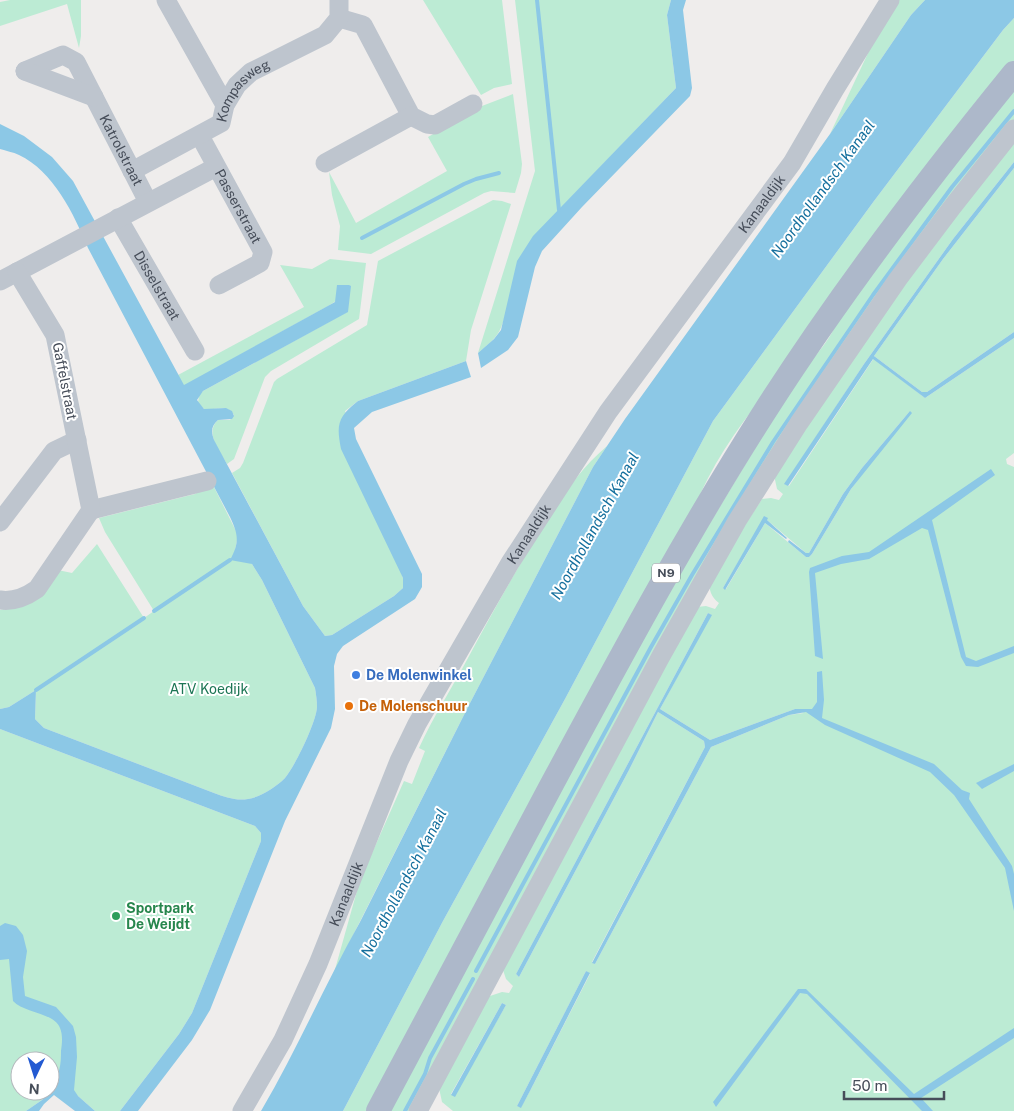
<svg xmlns="http://www.w3.org/2000/svg" width="1014" height="1111" font-family="'Public Sans',sans-serif">
	<rect width="100%" height="100%" fill="#efedec"/>
	<!-- green -->
	<g fill="#bcebd4" fill-rule="evenodd">
		<path d="M10,0H81V36L79,48L67,4L0,26V2Z"/>
		<path d="M423,0H502L512,84L494,88L481,95Z"/>
		<path d="M515,0H671L667,15L676,88L559,210L506,312C500,335 496,338 478,353L535,171Z"/>
		<path d="M899,0H925L911,15L830,134L877,34Z"/>
		<path d="M1014,18V61L1001,76L773,385C741,422 712,463 694,509L369,1111H343L443,921L565,699L713,421L874,201L1003,30Z"/>
		<path d="M1014,85V121L849,340L411,1111H388L633,651L802,370C825,347 832,335 845,306Z"/>
		<path d="M513,94L522,164L521,173L515,193L491,191L484,193L371,254L338,250L340,226L332,195L329,172L356,223L447,171L428,137L482,106Z"/>
		<path d="M1014,136V162L953,239L864,364L785,484L789,486L874,358L925,398L1014,338V453L1006,459L1007,464L1014,467V1111H453L442,1102L439,1088L487,997L502,992L509,993L513,986L506,979L503,970L697,607L706,606L715,609L719,603C711,597 709,590 709,580L762,499L771,498L779,500L783,494L777,489L774,475L880,313ZM910,411L851,489L812,554L809,557H806L765,523L726,589L723,588L758,528L767,520L806,553H809L843,494L862,468ZM708,613L711,615L660,709L710,740L795,709L804,713L789,715L711,747L595,964L592,962L705,747L704,741L658,712L629,770L519,977L516,974ZM586,971L590,974L531,1089L521,1107L517,1106ZM502,1003L506,1005L454,1096L451,1094Z"/>
		<path d="M1014,168V332L927,392H922L874,356L943,259Z"/>
		<path d="M493,200L502,201L511,204L471,330L466,361L358,401L345,411L403,578V588L394,596L332,635L325,636L303,606L232,473L240,468L243,463L274,382L277,379L367,325L378,261Z"/>
		<path d="M330,259L366,263L359,319L271,371L265,377L234,459L227,464C220,451 204,433 218,420H230L234,415C227,403 215,411 204,409L198,403L199,395L203,391L347,312L338,285L336,301L328,306L184,386L178,375L304,307L280,265L312,269Z"/>
		<path d="M607,446L593,467L469,705L334,973L360,880L404,781L412,784L425,751L419,748C433,717 452,688 468,658C492,613 516,569 544,526C564,494 578,471 607,446Z"/>
		<path d="M212,483L238,535L235,551L252,564L262,580L315,688C316,694 317,701 317,707C316,723 295,766 285,778C276,787 261,797 248,799C236,801 225,797 214,793L44,728L35,719L36,690L9,707L0,709V610L32,602L53,569L72,573L97,544L144,618L154,611L105,532L99,518L195,494Z"/>
		<path d="M0,729L255,826L261,833V841L192,1013L179,1034L120,1111H95L78,1096L53,1089L42,1100L26,1111H0ZM20,1061H50V1091H20Z"/>
	</g>
	<!-- water -->
	<g fill="#8cc8e6">
		<path d="M671,0H686L683,10L692,88L690,96L582,207L542,251L535,267L518,337L508,350L481,368L478,353L494,339L501,330L517,261L533,236L676,88L667,15Z"/>
		<path d="M925,0H1014V18L1003,30L874,201L713,421L565,699L443,921L343,1111H261C297,1050 325,984 360,922L469,705L593,467L625,419L830,134L911,15Z"/>
		<path d="M0,124L24,136L52,157L73,181L184,385L335,302L337,285H349L351,286L348,312L203,391L197,400L204,409L226,408L232,411L234,416L232,419L218,420C211,426 211,432 214,440L303,606L325,636L332,635L394,596L403,588V578L341,449C336,424 338,417 358,401L466,361L471,377L372,412L354,428L356,439L422,574V587L415,599L343,646L337,654L334,666L335,709L331,728L285,821L210,1010L192,1040L138,1111H120L179,1034L192,1013L261,841V833L255,826L0,729V709L9,707L36,690L35,719L44,728L214,793C225,797 236,801 248,799C261,797 276,787 285,778C295,766 316,723 317,707C317,701 316,694 315,688L262,580L252,564L230,560C240,542 238,534 230,517L88,248C74,214 53,171 19,155C13,152 6,151 0,149Z"/>
		<path d="M1014,162V168L943,259L874,356L922,392H927L1014,332V338L925,398L873,359L788,486L784,484L864,364L953,239Z"/>
		<path d="M910,411L912,413L851,489L812,554L809,557H806L788,542L789,540L806,553H809L843,494L862,468Z"/>
		<path d="M991,469L995,475L932,520L966,657L976,661L1014,646V653L978,667L966,666L961,657L928,530L922,528L869,559L841,564L815,573L823,659L815,656L809,572L810,568L842,556L869,552Z"/>
		<path d="M764,516L768,518L767,520L787,538L786,539L765,523L725,590L723,588Z"/>
		<path d="M708,613L712,615L660,709L710,740L795,709H812L817,702V672L822,671L824,700L822,718L934,764L962,790L970,793L969,799L1012,866L1014,874V911L1005,868L954,795L930,772L825,725L806,712L789,715L711,747L595,964L592,963L705,747L704,741L658,712L629,770L519,977L516,974Z"/>
		<path d="M1014,764V771L982,789L976,783Z"/>
		<path d="M5,923L16,926L23,935L27,951L23,977L25,996L56,1007L73,1026L76,1037L77,1057L74,1090L78,1096L95,1111H75L54,1095L44,1104L39,1111H26L42,1100L53,1090L51,1085C60,1074 61,1065 61,1051C62,1044 63,1035 60,1028C55,1013 24,1013 13,1001L9,959L0,960V926Z"/>
		<path d="M586,971L590,973L531,1089L521,1108L517,1106Z"/>
		<path d="M798,989H806L914,1094L1014,1028V1038L921,1098L933,1111H922L807,994L800,993L716,1107L713,1102Z"/>
		<path d="M502,1003L506,1005L455,1097L451,1095Z"/>
	</g>
	<g fill="none" stroke-linecap="round" stroke-linejoin="round">
		<!-- stream -->
		<g stroke="#8cc8e6" stroke-width="4">
			<path d="M537,0L559,210"/>
			<path d="M362,238L464,184L476,179L499,173"/>
			<path d="M154,611L230,560"/>
			<path d="M36,690L144,618"/>
			<path d="M476,971L651,647L692,575L773,442L873,295L952,187L1014,111"/>
			<path d="M405,1111L425,1074L430,1058L473,979"/>
		</g>
		<!-- minor -->
		<g stroke="#bec5ce" stroke-width="19">
			<path d="M166,0L225,105"/>
			<path d="M339,18L363,25L411,116L427,124L435,125L473,104"/>
			<path id="s1" d="M25,71L63,55L76,62L148,202"/>
			<path d="M25,71L94,97"/>
			<path id="s2" d="M200,136L263,252L260,263L219,285"/>
			<path d="M325,163L411,116"/>
			<path id="s3" d="M132,171L221,123L225,105L237,85L251,72L325,35L339,18V0"/>
			<path id="s4" d="M118,218L195,351"/>
			<path d="M0,281L216,167"/>
			<path d="M91,510L207,481"/>
			<path d="M0,522L54,451L77,440"/>
			<path d="M0,600C13,602 27,596 37,589L91,510L55,335L17,272"/>
			<path id="s5" d="M242,1111L283,1040L318,964L399,761L417,724L510,563L608,412L792,163L835,89L890,0"/>
			<path d="M418,1111L661,656L737,521L799,423L898,279L953,206L1014,129"/>
		</g>
		<!-- major -->
		<path stroke="#adb8ca" stroke-width="24" d="M378,1111C436,1003 494,895 551,786C620,658 688,531 767,408C842,291 926,181 1014,73"/>
	</g>
	<!-- markers -->
	<circle fill="#3f7fe0" stroke="#fff" stroke-width="2" cx="356" cy="675" r="5"/>
	<circle fill="#e8710a" stroke="#fff" stroke-width="2" cx="349" cy="706" r="5"/>
	<circle fill="#2e9e5b" stroke="#fff" stroke-width="2" cx="116" cy="916" r="5"/>
	<g text-anchor="middle" stroke-width="4" stroke-linejoin="round" paint-order="stroke">
		<!-- shield labels -->
		<rect fill="#fff" stroke="#7e828b" stroke-width="1" x="652" y="563.5" width="28" height="19" rx="4"/>
		<g font-size="12" font-weight="bold" fill="#464d59">
			<text x="666" y="577">N9</text>
		</g>
		<!-- street labels -->
		<g font-size="14" fill="#464d59" stroke="#fff">
			<text dy="5" stroke="none"><textPath href="#s3" startOffset="142">Kompasweg</textPath></text>
			<text dy="5" stroke="none"><textPath href="#s1" startOffset="155">Katrolstraat</textPath></text>
			<text dy="5" stroke="none"><textPath href="#s5" startOffset="1050">Kanaaldijk</textPath></text>
			<text dy="5" stroke="none"><textPath href="#s2" startOffset="80">Passerstraat</textPath></text>
			<text dy="5" stroke="none"><textPath href="#s4" startOffset="78">Disselstraat</textPath></text>
			<text transform="translate(65 381) rotate(79)" y="5">Gaffelstraat</text>
			<text dy="5" stroke="none"><textPath href="#s5" startOffset="646">Kanaaldijk</textPath></text>
			<text dy="5" stroke="none"><textPath href="#s5" startOffset="241">Kanaaldijk</textPath></text>
		</g>
		<!-- shop labels -->
		<g font-size="14" font-weight="bold" fill="#366cbe" stroke="#fff" text-anchor="start">
			<text x="366" y="680">De Molenwinkel</text>
		</g>
		<!-- park labels -->
		<g font-size="14" fill="#1c7554" stroke="#fff">
			<text x="209" y="694">ATV Koedijk</text>
		</g>
		<!-- food labels -->
		<g font-size="14" font-weight="bold" fill="#c56008" stroke="#fff" text-anchor="start">
			<text x="359" y="711">De Molenschuur</text>
		</g>
		<!-- leisure labels -->
		<g font-size="14" font-weight="bold" fill="#27864d" stroke="#fff" text-anchor="start">
			<text x="126" y="913">Sportpark<tspan x="126" dy="16">De Weijdt</tspan></text>
		</g>
		<!-- water labels -->
		<g font-size="15" font-style="italic" fill="#146f9d" stroke="#fff">
			<text transform="translate(823 189) rotate(-54)" y="5">Noordhollandsch Kanaal</text>
			<text transform="translate(595 526) rotate(-61)" y="5">Noordhollandsch Kanaal</text>
			<text transform="translate(404 883) rotate(-62)" y="5">Noordhollandsch Kanaal</text>
		</g>
	</g>
	<!-- north arrow -->
	<g transform="translate(35 1076) rotate(184)"><circle r="24" fill="#ffffff" stroke="#b5b8bd"/>
	<path d="M0-4L9 19L0 12L-9 19Z" fill="#235ad2"/>
	<text y="-8" font-size="14" font-weight="bold" text-anchor="middle" fill="#464d59">N</text>
	</g>
	<!-- scale -->
	<path d="M844 1091v8h100v-8" fill="none" stroke="#464d59" stroke-width="2.5"/>
	<text x="852" y="1091" font-size="15" fill="#464d59" stroke="#ffffff" stroke-width="4" paint-order="stroke">50 m</text>
</svg>
